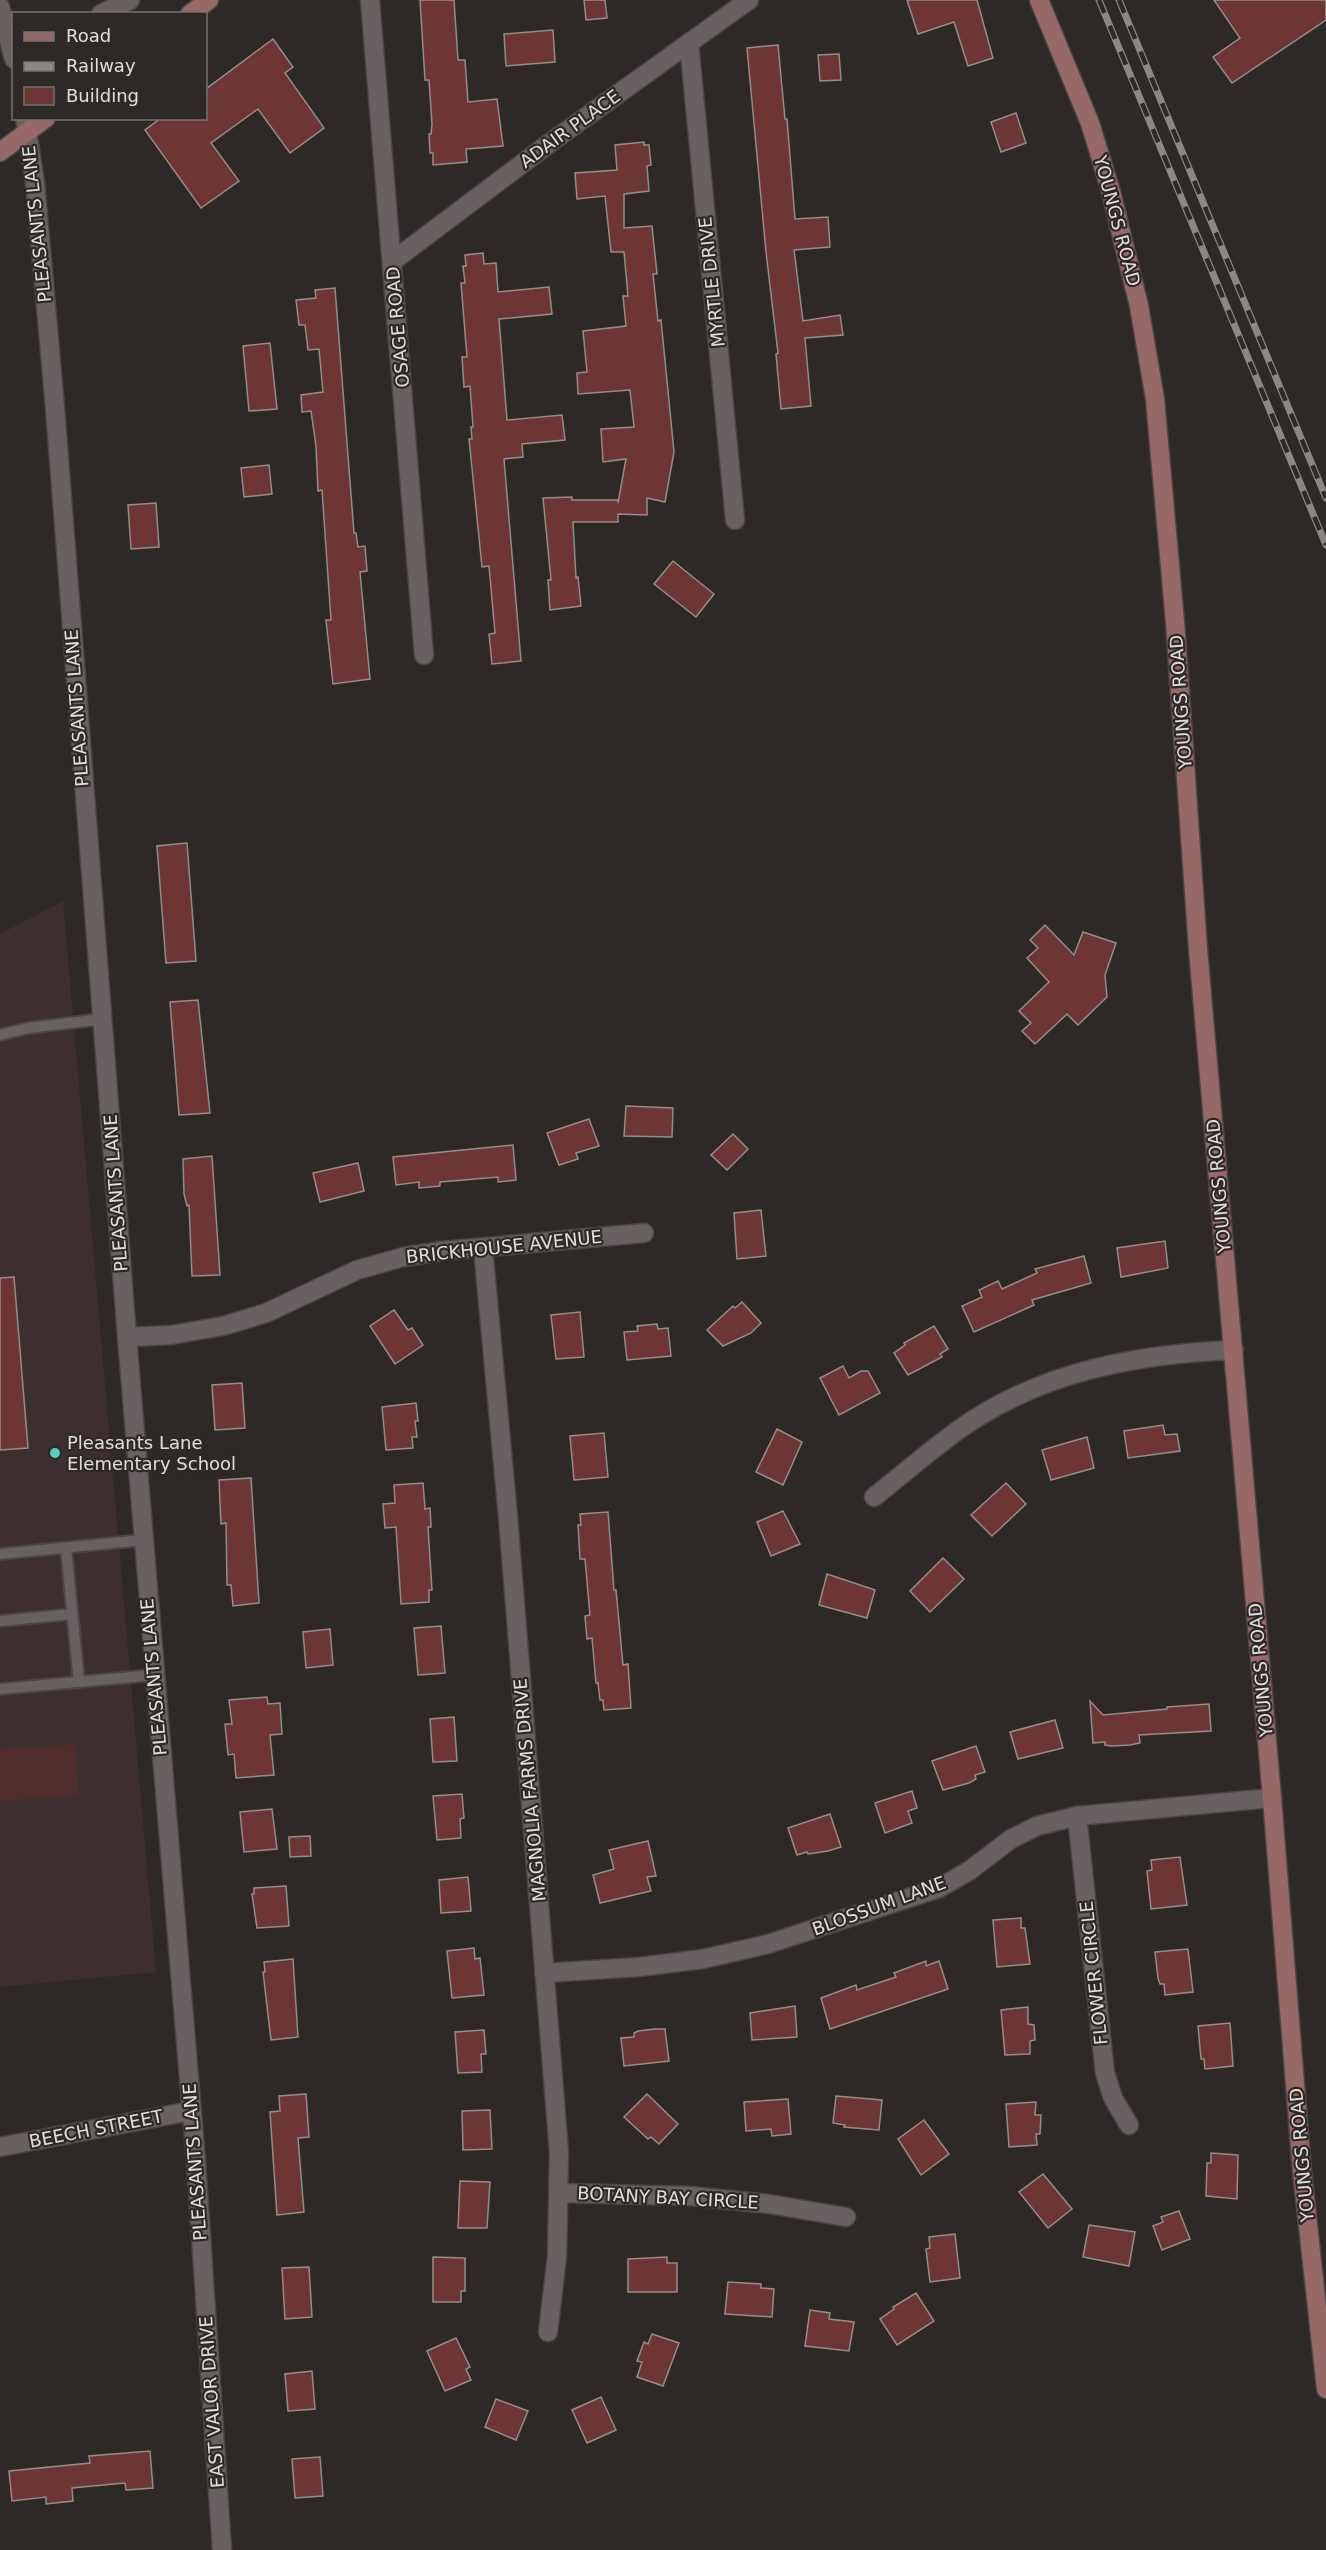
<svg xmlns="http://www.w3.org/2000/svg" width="1326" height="2550" font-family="'DejaVu Sans',sans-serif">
	<rect width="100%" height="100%" fill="#2e2827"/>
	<!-- built -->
	<path fill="#3d2f2f" d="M63,901L156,1972L0,1987V934Z"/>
	<!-- green -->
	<path fill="#502c2c" d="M75,1744L79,1795L0,1801V1749Z"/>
	<!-- building -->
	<g fill="#6d3535" stroke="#958c8c" stroke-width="1.5">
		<path d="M420,0H454L458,60H465L468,102L497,99L503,146L466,149L467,162L433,165V153H430L429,134H431L432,124L429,80H425Z"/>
		<path d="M584,0H605L607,18L586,20Z"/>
		<path d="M907,0H977L993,58L968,66L954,22L918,34Z"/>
		<path d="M1214,0H1326V20L1232,83L1213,57L1240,38Z"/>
		<path d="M553,30L555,62L506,66L504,34Z"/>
		<path d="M273,39L293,67L285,73L324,128L290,153L258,109L211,143L239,181L201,208L145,130L161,118H206V89Z"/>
		<path d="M778,45L785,119H787L795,219L828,217L830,247L794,250L803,321L840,315L843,335L805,338L811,406L781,409L776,354L778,353L766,252L747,48Z"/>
		<path d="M839,54L841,80L820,81L818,55Z"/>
		<path d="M1016,113L1026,143L1001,152L991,122Z"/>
		<path d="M644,142V145H649L651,165L647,166L649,191L624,194V228L652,226L657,274H653L658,321L661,320L674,452L665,502L647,498V515L618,514V522H573L576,578L578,577L581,606L550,610L548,580H551L543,498L572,497V500H618V503L626,459L603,462L601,429L634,427L630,390L578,394L577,373L587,372L583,331L626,326L623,296H628L624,252H611L605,196L577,199L575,173L617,170L615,145Z"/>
		<path d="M483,253L484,264L496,263L498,292L549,287L552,314L499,319L507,420L562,415L565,440L522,444L523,457L504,459L521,661L492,664L489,634L495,633L489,566L482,567L469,439H472L471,427H473L470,386L464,387L462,357H467L461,283H465L463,266H466L465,255Z"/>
		<path d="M335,288L354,533H356L358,547L365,546L367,571L360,572L370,679L333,684L326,620H331L322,490L318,491L316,446L311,411L302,412L301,395L323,392L319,349L308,350L305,325H299L296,300L316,298L315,290Z"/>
		<path d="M270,343L277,409L249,411L243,346Z"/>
		<path d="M269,465L272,494L244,497L241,468Z"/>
		<path d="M156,503L159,547L131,549L128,505Z"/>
		<path d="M673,561L714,594L696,617L654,584Z"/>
		<path d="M187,843L196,961L166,963L157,846Z"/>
		<path d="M1045,925L1074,955L1083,932L1116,943L1105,975L1107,997L1078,1025L1067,1014L1035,1044L1022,1031L1031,1023L1019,1011L1049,982L1027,958L1038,948L1030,940Z"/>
		<path d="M198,1000L210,1113L179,1115L170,1002Z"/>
		<path d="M626,1106L673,1108L672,1137L624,1136Z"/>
		<path d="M589,1119L599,1146L576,1153L578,1159L559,1165L547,1133Z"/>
		<path d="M733,1134L748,1149L727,1170L711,1155Z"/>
		<path d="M513,1145L516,1180L498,1182V1177L440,1182V1186L419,1188V1182L396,1185L393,1157Z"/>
		<path d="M212,1156L220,1275L192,1276L189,1205L187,1206L184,1194L183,1159Z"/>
		<path d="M358,1163L364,1191L320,1202L313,1173Z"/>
		<path d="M761,1210L766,1256L737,1259L734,1213Z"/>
		<path d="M1165,1241L1168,1268L1121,1277L1117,1248Z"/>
		<path d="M1084,1256L1091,1283L1032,1300L1034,1305L974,1332L962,1306L982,1297L979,1290L998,1281L1002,1289L1037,1273L1035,1269Z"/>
		<path d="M14,1277L28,1448L0,1450V1278Z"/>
		<path d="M742,1302L761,1323L751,1333L723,1346L707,1330L733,1306L735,1308Z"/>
		<path d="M394,1310L408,1330L412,1328L423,1345L395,1364L370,1326Z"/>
		<path d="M580,1312L584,1357L556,1359L551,1315Z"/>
		<path d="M657,1324L658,1329L668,1328L671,1356L627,1360L624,1332L638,1331L637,1326Z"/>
		<path d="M934,1326L948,1349L940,1354L942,1357L908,1375L894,1353L905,1345L904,1343Z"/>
		<path d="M843,1366L849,1378L861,1371H868L880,1393L839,1415L820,1378Z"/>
		<path d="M242,1383L245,1428L215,1430L212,1385Z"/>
		<path d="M416,1403L418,1421H415L417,1437H412L413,1448L386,1450L382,1407Z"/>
		<path d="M1163,1425L1165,1435L1177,1434L1180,1451L1128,1458L1124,1431Z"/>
		<path d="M777,1429L802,1442L783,1485L756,1472Z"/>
		<path d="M604,1433L608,1477L574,1480L570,1436Z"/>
		<path d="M1087,1437L1094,1468L1051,1480L1042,1450Z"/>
		<path d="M251,1478L259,1603L233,1606L231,1585H227L226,1523L221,1524L219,1480Z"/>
		<path d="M423,1483L425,1509L430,1508L431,1527H428L432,1590H429V1602L401,1604L396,1527L385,1528L383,1504L395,1503L394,1485Z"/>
		<path d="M1006,1483L1026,1504L992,1536L971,1515Z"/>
		<path d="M783,1511L800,1544L771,1556L757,1522Z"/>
		<path d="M608,1512L614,1590H616L623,1665L628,1664L631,1708L604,1710L603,1700H600L598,1683H596L592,1638L587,1639L585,1616L590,1615L585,1559H580L578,1525H581L580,1514Z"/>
		<path d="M943,1558L964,1579L930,1612L910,1591Z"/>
		<path d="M827,1574L875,1590L867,1618L819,1605Z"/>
		<path d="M441,1626L445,1673L418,1675L414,1628Z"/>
		<path d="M330,1629L333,1665L306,1668L303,1632Z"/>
		<path d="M267,1697L268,1704L280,1703L282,1734L270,1735L274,1775L236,1778L234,1754L228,1755L225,1724H232L229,1700Z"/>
		<path d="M1090,1701L1103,1715L1167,1709V1707L1209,1704L1211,1731L1139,1735L1140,1743L1130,1745L1112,1746L1105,1745V1742L1093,1743Z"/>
		<path d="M454,1717L457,1761L433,1762L430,1719Z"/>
		<path d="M1055,1720L1063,1748L1018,1759L1010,1732Z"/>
		<path d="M976,1746L985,1772L975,1775L976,1779L969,1783L943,1790L932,1761Z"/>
		<path d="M912,1791L917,1808L908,1811L912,1823L885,1833L875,1803Z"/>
		<path d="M462,1794L464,1818L460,1819L461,1838L437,1840L433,1796Z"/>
		<path d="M272,1809L277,1849L244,1852L240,1812Z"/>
		<path d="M830,1814L841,1847L828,1851L808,1854L807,1852L797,1855L788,1828Z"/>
		<path d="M310,1836L311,1856L290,1857L289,1837Z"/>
		<path d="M648,1841L656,1876L647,1877L651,1891L600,1903L593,1875L614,1869L609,1850Z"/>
		<path d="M1180,1857L1187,1905L1151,1909L1147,1871L1152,1870L1151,1860Z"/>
		<path d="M468,1877L471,1911L441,1913L439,1880Z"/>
		<path d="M286,1886L289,1926L257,1928L252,1894H254V1888Z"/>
		<path d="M1021,1918V1928H1025L1030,1964L997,1967L993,1920Z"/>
		<path d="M474,1948L475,1959L480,1958L484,1995L452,1998L447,1951Z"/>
		<path d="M1188,1949L1193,1992L1165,1995L1164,1984H1160L1158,1978L1155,1952Z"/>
		<path d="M293,1959L298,2037L271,2040L263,1972H265L264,1962Z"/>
		<path d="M926,1961V1966L939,1961L948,1989L830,2029L821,1998L856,1985L857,1990L896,1977L894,1973Z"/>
		<path d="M795,2006L797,2037L752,2040L750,2013Z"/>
		<path d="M1028,2007V2024L1034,2025L1035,2040L1030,2041V2054L1005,2055L1001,2010Z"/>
		<path d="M1230,2023L1233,2066L1205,2069L1204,2059H1201L1198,2026Z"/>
		<path d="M655,2029H665L669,2061L624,2066L621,2038L634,2037V2033L638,2031Z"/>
		<path d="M484,2030L486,2054H481L482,2072L458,2073L455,2032Z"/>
		<path d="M306,2094L309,2137L298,2138L304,2212L277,2215L270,2112L280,2111L279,2096Z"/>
		<path d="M647,2094L678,2124L659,2144L651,2137L648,2139L624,2117Z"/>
		<path d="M836,2096L882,2100L879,2130L844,2127L845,2125L833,2123Z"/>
		<path d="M788,2099L791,2134L772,2136L771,2129L746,2131L744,2102Z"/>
		<path d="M1036,2102L1035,2115H1041L1040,2134H1036L1037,2145L1009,2147L1006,2104Z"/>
		<path d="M490,2110L492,2149L463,2150L462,2111Z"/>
		<path d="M924,2120L949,2154L921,2175L898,2139Z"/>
		<path d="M1211,2153L1238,2155L1237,2199L1206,2196L1207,2163H1211Z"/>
		<path d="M1043,2174L1072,2209L1048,2228L1019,2192Z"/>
		<path d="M460,2181L490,2182L487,2228H458Z"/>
		<path d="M1179,2211L1190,2239L1162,2250L1153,2226L1163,2222L1161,2217Z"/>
		<path d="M1089,2225L1135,2232L1129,2266L1083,2257Z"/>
		<path d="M955,2234L960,2278L930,2282L926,2249L930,2248L929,2237Z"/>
		<path d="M433,2257L465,2258V2291H461V2302H433Z"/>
		<path d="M667,2257V2263H677V2292H628V2259Z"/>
		<path d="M309,2267L312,2317L285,2319L282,2268Z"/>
		<path d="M728,2282L761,2284V2288L774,2289L772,2317L725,2314Z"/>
		<path d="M916,2293L934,2321L897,2345L880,2319L894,2309L893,2307Z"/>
		<path d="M810,2310L830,2313L829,2319L854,2322L849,2351L805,2346Z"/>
		<path d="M652,2334L679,2343L663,2386L637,2377L642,2362L637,2361L644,2342L648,2344Z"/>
		<path d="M456,2338L470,2367L466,2369L471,2380L445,2391L427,2351Z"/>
		<path d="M312,2371L315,2409L288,2411L285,2374Z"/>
		<path d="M601,2397L616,2430L587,2443L572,2410Z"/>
		<path d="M496,2399L528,2411L516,2440L485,2427Z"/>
		<path d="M150,2451L153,2488L126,2490L125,2483L72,2488L73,2501L46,2504V2497L12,2501L9,2471L90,2463L89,2456Z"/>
		<path d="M320,2457L323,2496L295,2498L292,2459Z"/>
	</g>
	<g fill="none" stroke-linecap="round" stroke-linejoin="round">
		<defs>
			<g id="lane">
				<path d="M0,1035L28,1028L102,1019"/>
				<path d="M66,1548L79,1682"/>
				<path d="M0,1554L143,1540"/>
				<path d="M0,1621L72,1614"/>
				<path d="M0,1689L154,1675"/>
			</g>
			<g id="street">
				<path d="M370,0L424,655"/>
				<path d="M0,7L14,59"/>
				<path d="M101,14L130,0"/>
				<path d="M689,43L735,520"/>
				<path d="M25,118L35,183L55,408L127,1337L196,2162L222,2550"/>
				<path d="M393,261L551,142L749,0"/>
				<path d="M483,1248L508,1517L559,2153L557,2256L548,2332"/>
				<path d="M127,1337L171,1335L223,1326L266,1313L357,1270L403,1257L442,1251L644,1233"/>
				<path d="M874,1497C902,1475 928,1452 957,1431C1038,1372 1136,1354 1234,1350"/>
				<path d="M1077,1816L1105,2073L1113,2098L1129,2125"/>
				<path d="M544,1973L639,1967L703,1959L768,1944L939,1888L969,1871L1011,1839L1037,1826L1077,1816L1272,1798"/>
				<path d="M0,2147L191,2111"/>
				<path d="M560,2193L691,2196L769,2204L846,2217"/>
			</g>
			<g id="secondary">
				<path d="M1039,0L1090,123L1111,192L1139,306L1155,399L1175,622L1198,949L1272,1798L1302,2171L1326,2389"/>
				<path d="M190,14L209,0"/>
				<path d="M0,152L46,118"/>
			</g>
		</defs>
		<!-- lane casing -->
		<use href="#lane" stroke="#4b4646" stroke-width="14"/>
		<!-- street casing -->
		<use href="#street" stroke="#4b4646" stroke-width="21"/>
		<!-- secondary casing -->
		<use href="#secondary" stroke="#4b4646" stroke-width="21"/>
		<!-- lane -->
		<use href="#lane" stroke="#696161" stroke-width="10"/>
		<!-- street -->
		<use href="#street" stroke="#696161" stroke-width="18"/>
		<!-- secondary -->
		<use href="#secondary" stroke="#966868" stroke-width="18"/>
		<defs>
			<g id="rail">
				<path d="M1099,0L1326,545"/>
				<path d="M1119,0L1326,498"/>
			</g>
		</defs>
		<!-- rail casing -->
		<use href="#rail" stroke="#8c8686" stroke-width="7"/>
		<!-- rail -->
		<use href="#rail" stroke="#2e2827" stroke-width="4.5" stroke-dasharray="14" stroke-linecap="butt"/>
	</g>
	<!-- markers -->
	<circle fill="#57cec1" stroke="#2e2827" stroke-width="2" cx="55" cy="1453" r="6"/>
	<g text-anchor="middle" stroke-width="4.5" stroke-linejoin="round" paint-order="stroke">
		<!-- street labels -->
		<g font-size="18" fill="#e3dede" stroke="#2e2827">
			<text transform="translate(570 129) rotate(-36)" y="6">ADAIR PLACE</text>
			<text transform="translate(1117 221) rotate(75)" y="6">YOUNGS ROAD</text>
			<text transform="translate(37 224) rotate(-96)" y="6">PLEASANTS LANE</text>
			<text transform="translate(712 282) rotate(-96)" y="6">MYRTLE DRIVE</text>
			<text transform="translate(398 327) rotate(-95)" y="6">OSAGE ROAD</text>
			<text transform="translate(1181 702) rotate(-94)" y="6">YOUNGS ROAD</text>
			<text transform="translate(77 708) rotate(-94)" y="6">PLEASANTS LANE</text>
			<text transform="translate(1219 1186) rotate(-95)" y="6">YOUNGS ROAD</text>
			<text transform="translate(116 1193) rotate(-94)" y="6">PLEASANTS LANE</text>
			<text transform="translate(504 1247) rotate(-6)" y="6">BRICKHOUSE AVENUE</text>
			<text transform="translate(1261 1670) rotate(-95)" y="6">YOUNGS ROAD</text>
			<text transform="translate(154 1677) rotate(-95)" y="6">PLEASANTS LANE</text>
			<text transform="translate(530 1790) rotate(-95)" y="6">MAGNOLIA FARMS DRIVE</text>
			<text transform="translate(879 1906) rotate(-20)" y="6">BLOSSUM LANE</text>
			<text transform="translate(1094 1973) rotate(-96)" y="6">FLOWER CIRCLE</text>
			<text transform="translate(96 2129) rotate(-11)" y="6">BEECH STREET</text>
			<text transform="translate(1302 2155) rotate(-95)" y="6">YOUNGS ROAD</text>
			<text transform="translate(195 2162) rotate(-94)" y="6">PLEASANTS LANE</text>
			<text transform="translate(668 2198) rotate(3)" y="6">BOTANY BAY CIRCLE</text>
			<text transform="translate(212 2402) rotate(-94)" y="6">EAST VALOR DRIVE</text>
		</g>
		<!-- poi labels -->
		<g font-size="18" fill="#e3dede" stroke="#2e2827" text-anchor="start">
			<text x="67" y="1449">Pleasants Lane<tspan x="67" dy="21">Elementary School</tspan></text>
		</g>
	</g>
	<!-- legend -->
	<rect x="12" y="12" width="195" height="108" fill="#2e2827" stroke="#767170" stroke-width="1.5"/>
	<rect x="24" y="32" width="30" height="9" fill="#966868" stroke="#767170" stroke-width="1.5"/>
	<text x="66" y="42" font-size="18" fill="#e3dede">Road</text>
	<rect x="24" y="62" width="30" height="9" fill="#8c8686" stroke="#767170" stroke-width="1.5"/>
	<text x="66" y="72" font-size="18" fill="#e3dede">Railway</text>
	<rect x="24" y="87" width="30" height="18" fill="#6d3535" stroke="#767170" stroke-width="1.5"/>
	<text x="66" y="102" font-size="18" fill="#e3dede">Building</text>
</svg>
